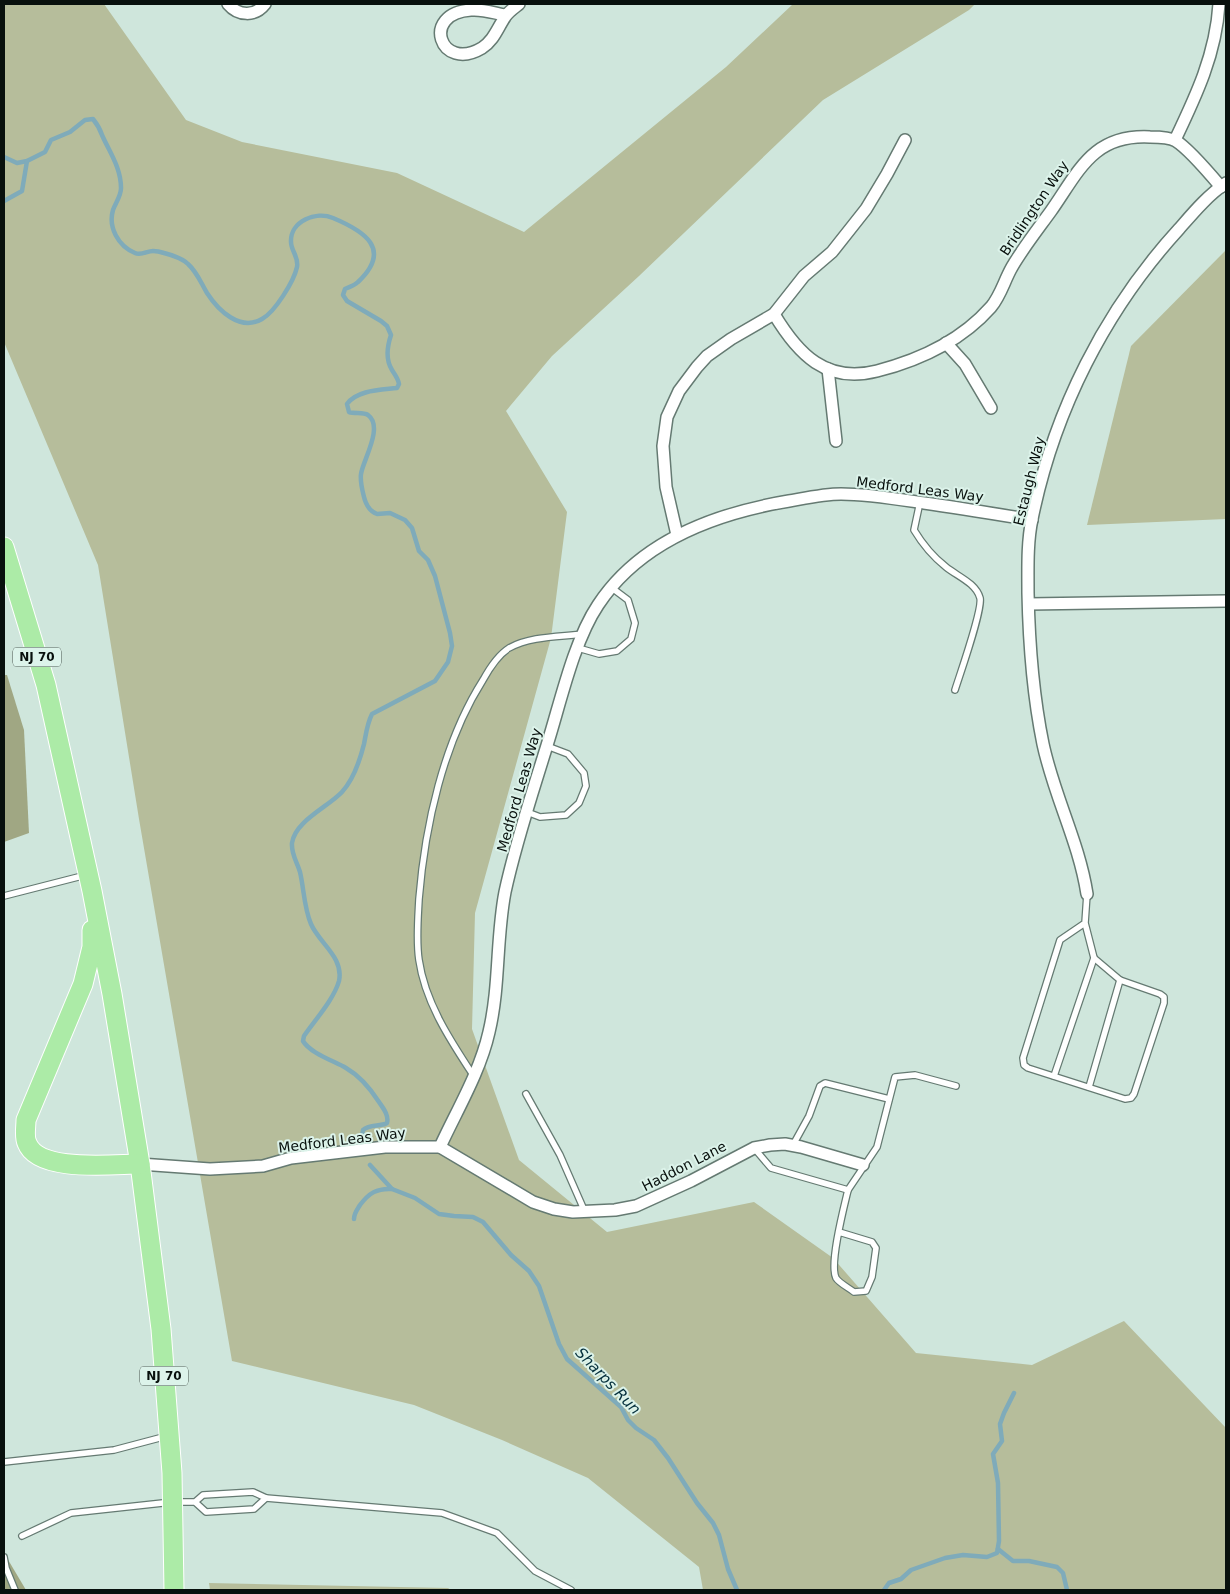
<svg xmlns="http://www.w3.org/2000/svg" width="1230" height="1594" font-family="'DejaVu Sans',sans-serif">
	<rect width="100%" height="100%" fill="#cfe6dc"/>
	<!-- green -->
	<g fill="#b6bd9b">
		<path d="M4,4H104L186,120L242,142L397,173L524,232L726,67L793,4H975L969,10L823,100L639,276L552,356L506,411L567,512L551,638L475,913L472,1029L519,1160L607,1232L754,1202L833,1258L916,1353L1032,1365L1124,1321L1226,1428V1590H703L699,1567L588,1478L502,1440L414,1405L232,1361L139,819L98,565L4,342Z"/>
		<path d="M1226,250V519L1087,525L1131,346Z"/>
		<path d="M209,1583L448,1588L451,1590H210Z"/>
	</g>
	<!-- forest -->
	<g fill="#a0a783">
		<path d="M4,675H7L24,730L29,833L4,842Z"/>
		<path d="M4,1553L26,1590H4Z"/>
	</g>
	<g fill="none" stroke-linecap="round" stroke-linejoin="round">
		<!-- stream -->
		<g stroke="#7fabba" stroke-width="4.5">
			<path d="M4,157L17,163L27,161L45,152L51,140L70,132L85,120L93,119C97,124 100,129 102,135C110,153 121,168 121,188C121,196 116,202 113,210C108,227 118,246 135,253C141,256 147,251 153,251C157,251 161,252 164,253C172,255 182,258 188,264C197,272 201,283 207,293C218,310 240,332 262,319C275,312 294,281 297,267C299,257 291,251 291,242C290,221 316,211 333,218C364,231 393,249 358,282C354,286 349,287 345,289L343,295L347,301L381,321L387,326L391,335C387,347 385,359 392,370C395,375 398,378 399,384L397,388C381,390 357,390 347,404L349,412C355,414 363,412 368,415C384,427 363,460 361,474C360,482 362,489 364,497C366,505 369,511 377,514L390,513L405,520L412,528L419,551L428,560L435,576L450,633L452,646L448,662L435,681L372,714C367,724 366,734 364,744C360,760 353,780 342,792C328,807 295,821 292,843C291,854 297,862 300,872C304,889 304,908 311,924C319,943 344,957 339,981C334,999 315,1020 304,1036L303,1041C310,1053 334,1061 346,1068C360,1076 370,1088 379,1102C383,1108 389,1115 387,1123C380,1127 370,1124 363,1130L362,1136"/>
			<path d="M4,201L22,191L27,161"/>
			<path d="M370,1165L392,1189L415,1198L439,1214L454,1216L473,1217L483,1222L511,1255L529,1271L539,1286L559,1344L567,1359L621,1407L628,1420L636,1428L654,1440L668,1458L697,1503L713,1523L719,1535L728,1569L737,1590"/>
			<path d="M354,1219C354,1213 357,1210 360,1205C369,1193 377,1188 392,1189"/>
			<path d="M998,1549L1013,1561H1029L1057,1567L1063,1573L1067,1590"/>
			<path d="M884,1590L889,1583L901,1579L911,1570L945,1558L963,1555L987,1557L997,1553L999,1541L998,1483L993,1454L1002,1441L1000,1424L1004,1413L1014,1393"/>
		</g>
		<defs>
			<g id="service">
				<path d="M920,502L914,530C923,545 932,556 946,567C957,576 976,583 980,598C983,609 960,674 955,690"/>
				<path d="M578,648L599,654L617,651L631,639L635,623L628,600L612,588"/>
				<path d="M527,812L540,817L566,815L579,803L586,786L584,773L568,754L547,746"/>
				<path d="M4,896L86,875"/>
				<path d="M1085,923L1060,940L1023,1058L1024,1065L1028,1068L1125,1099L1131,1098L1134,1094L1164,1003V997L1160,994L1120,980L1094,958L1085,923L1087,894"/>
				<path d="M473,1075C450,1040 425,1002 419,960C416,941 418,919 419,899C425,826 443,743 483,680C489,669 498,655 509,648C531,636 559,637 583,634"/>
				<path d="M1054,1076L1094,958"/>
				<path d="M1089,1087L1120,980"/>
				<path d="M526,1094L560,1155L585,1212"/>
				<path d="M793,1145L809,1116L820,1086L825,1083L889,1099"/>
				<path d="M754,1148L771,1168L848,1190L877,1147L895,1077L915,1075L956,1086"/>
				<path d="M839,1232L872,1242L876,1248L872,1277L866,1291L854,1292C849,1288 839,1283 836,1278C829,1264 844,1207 848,1190"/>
				<path d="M4,1462L114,1450L167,1436"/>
				<path d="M266,1498L442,1513L497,1533L535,1571L571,1590"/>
				<path d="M22,1536L71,1513L172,1502H195L203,1495L253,1492L266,1498L254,1509L206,1512L195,1502"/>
				<path d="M4,1557L6,1568L15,1590"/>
			</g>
			<g id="minor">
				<path d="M228,4C238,16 255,17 265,4"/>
				<path d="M505,15C494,13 483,9 471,10C420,13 440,73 482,48C494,40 497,29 505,17C508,12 514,8 519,4"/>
				<path d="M1175,140C1196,96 1216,54 1219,4"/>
				<path d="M774,314C798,354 826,384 877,371C920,360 961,341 991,307C1001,295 1004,281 1012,267C1023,248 1038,229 1051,211C1079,171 1093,134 1150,137C1157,137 1169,137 1176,141C1189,149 1210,174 1221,187"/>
				<path d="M946,343L965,364L991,408"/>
				<path d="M828,369L836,441"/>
				<path d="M677,535L666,487L663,446L667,417L679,391L697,367L707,356L731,339L774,314L804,276L832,252L866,209L887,174L905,140"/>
				<path d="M1029,604L1226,601"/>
				<path d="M1087,894C1079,842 1054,796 1043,744C1033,695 1029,643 1028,593C1028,569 1027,543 1032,519C1054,411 1105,310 1179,229C1193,213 1208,195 1226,183"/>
				<path d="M440,1147C457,1110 480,1072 489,1032C500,986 496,938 505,892C516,841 533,791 548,742C561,700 574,641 598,605C640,541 717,513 789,501C806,498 824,494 841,494C868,494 897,499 924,503C960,508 996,514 1032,520"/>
				<path d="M140,1164L210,1169L263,1166L291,1158L385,1147H440L533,1202L554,1209L573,1212L615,1210L636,1206L691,1181L754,1148L770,1145L785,1144L801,1147L863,1165"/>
			</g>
			<g id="trunk">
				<path d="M4,547L46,685L92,891L112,994L140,1164L161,1329L172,1473L174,1590"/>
				<path d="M92,930V947L83,984L26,1120C26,1127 24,1137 27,1143C38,1173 113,1164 140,1164"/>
			</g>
		</defs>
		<!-- service casing -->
		<use href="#service" stroke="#657a72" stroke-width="8"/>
		<!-- minor casing -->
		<use href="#minor" stroke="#657a72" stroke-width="14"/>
		<!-- trunk casing -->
		<use href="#trunk" stroke="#fff" stroke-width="21"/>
		<!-- service -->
		<use href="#service" stroke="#fff" stroke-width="5.5"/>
		<!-- minor -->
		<use href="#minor" stroke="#fff" stroke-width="11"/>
		<!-- trunk -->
		<use href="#trunk" stroke="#aceba7" stroke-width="19"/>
	</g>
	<g text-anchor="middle" stroke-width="4" stroke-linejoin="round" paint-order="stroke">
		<!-- shield labels -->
		<g fill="#dcf3ea" stroke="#48544f" stroke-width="1">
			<rect x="13" y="647.5" width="48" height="19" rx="4"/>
			<rect x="140" y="1366.5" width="48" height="19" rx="4"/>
		</g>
		<g font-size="12" font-weight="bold" fill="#08100d">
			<text x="37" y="661">NJ 70</text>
			<text x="164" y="1380">NJ 70</text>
		</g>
		<!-- street labels -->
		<g font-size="14" fill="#08100d" stroke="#dcf3ea">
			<text transform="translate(1034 208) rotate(-56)" y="5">Bridlington Way</text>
			<text transform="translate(1029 481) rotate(-76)" y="5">Estaugh Way</text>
			<text transform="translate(920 489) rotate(7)" y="5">Medford Leas Way</text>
			<text transform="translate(519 790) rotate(-74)" y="5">Medford Leas Way</text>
			<text transform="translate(342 1140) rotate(-7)" y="5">Medford Leas Way</text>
			<text transform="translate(684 1166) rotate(-27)" y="5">Haddon Lane</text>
		</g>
		<!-- water labels -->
		<g font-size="15" font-style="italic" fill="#05303c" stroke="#dcf3ea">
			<text transform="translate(608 1381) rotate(46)" y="5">Sharps Run</text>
		</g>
	</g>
	<!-- border -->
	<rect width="1230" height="1594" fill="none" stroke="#08100d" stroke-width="10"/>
</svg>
